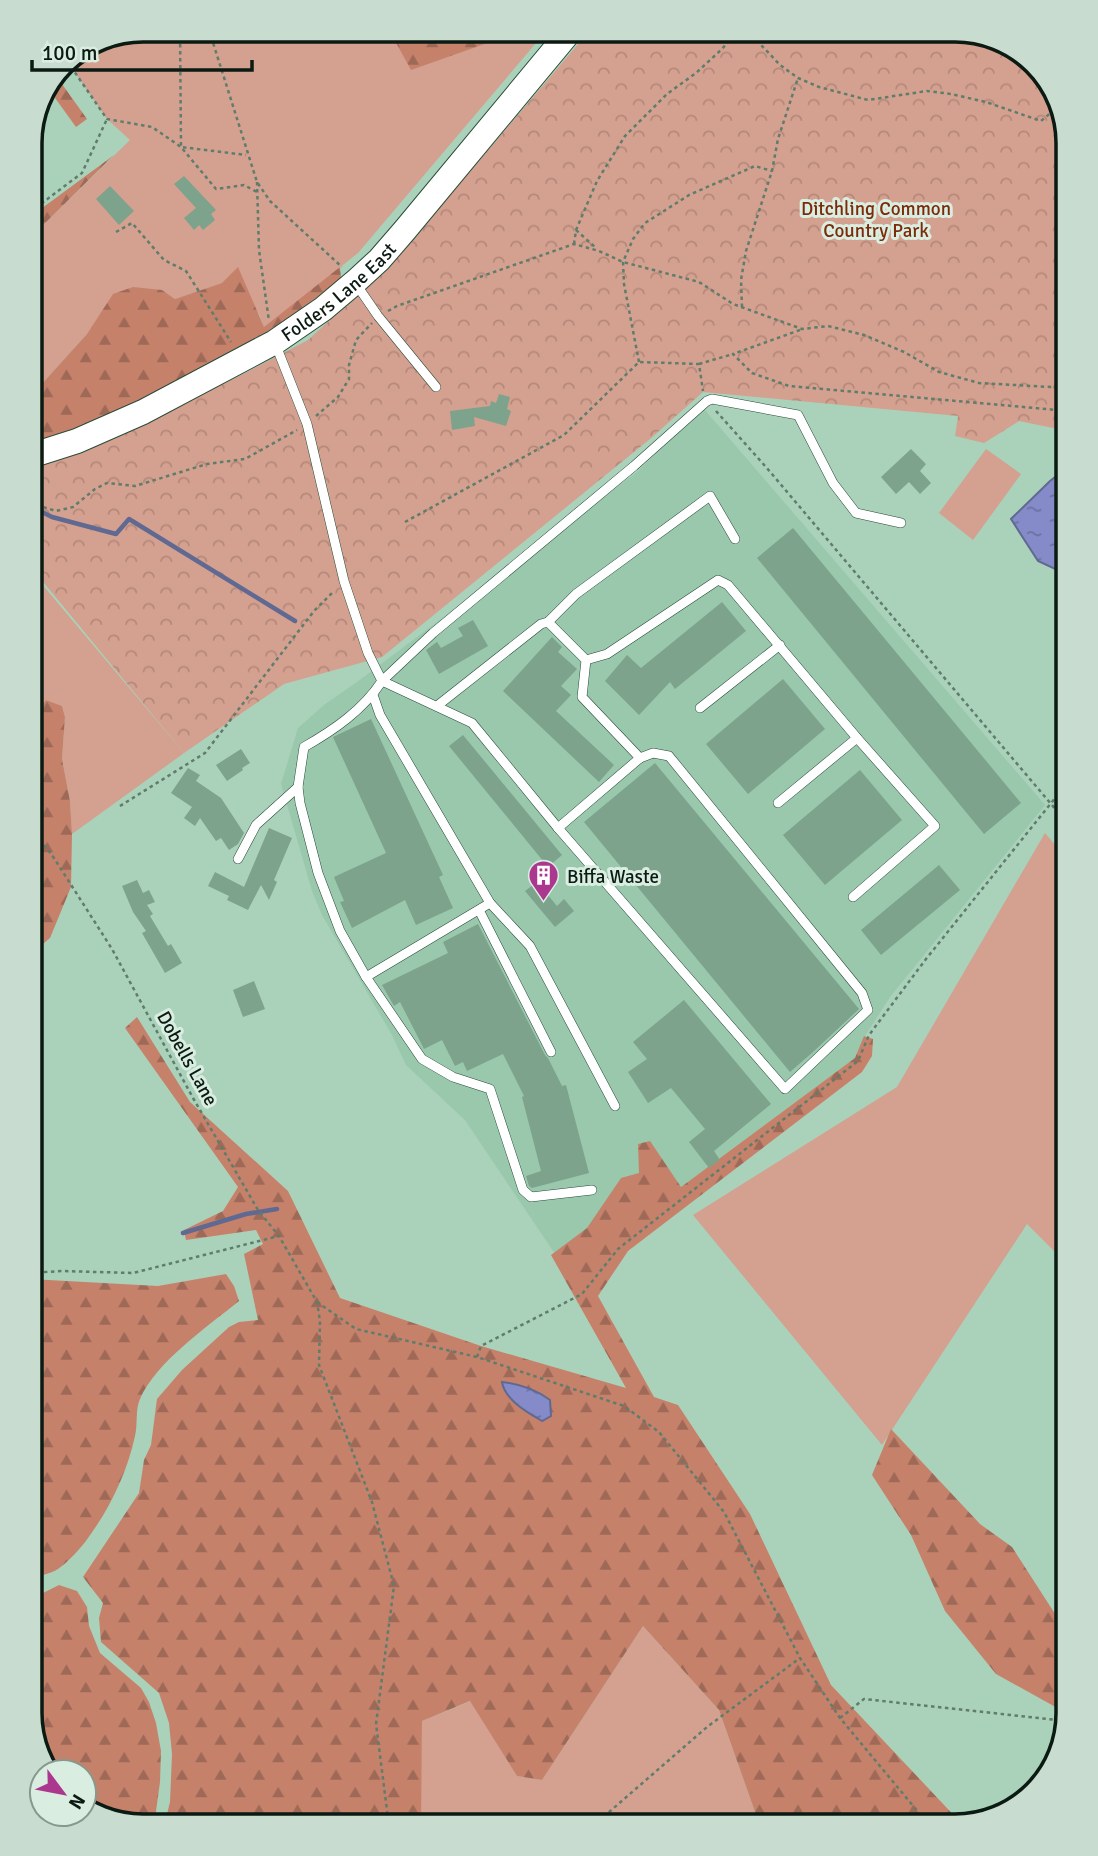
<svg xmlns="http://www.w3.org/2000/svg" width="1098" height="1856" font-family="Signika,sans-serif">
	<defs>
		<pattern id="forest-firs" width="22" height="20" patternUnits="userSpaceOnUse" patternTransform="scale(1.75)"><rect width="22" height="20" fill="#c6816b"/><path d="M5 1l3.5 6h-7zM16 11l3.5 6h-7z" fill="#9f6957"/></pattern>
		<pattern id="park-crowns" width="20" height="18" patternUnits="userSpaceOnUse" patternTransform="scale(1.75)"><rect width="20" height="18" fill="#d4a08f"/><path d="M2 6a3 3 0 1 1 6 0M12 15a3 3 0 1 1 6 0" fill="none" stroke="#b5897a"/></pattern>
		<pattern id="water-ripples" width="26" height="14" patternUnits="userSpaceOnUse" patternTransform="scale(1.75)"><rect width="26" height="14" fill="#848bc8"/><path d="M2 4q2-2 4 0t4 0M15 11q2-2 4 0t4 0" fill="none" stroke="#6a71a1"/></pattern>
	</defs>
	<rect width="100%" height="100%" fill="#aad1ba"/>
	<!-- built -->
	<path fill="#99c8ac" d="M703,408L1045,805L890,997L865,1036L855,1058L681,1187L578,1288L465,1120L406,1065L392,1035L322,915L312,891L281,784L298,728L324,705L357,682L637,472Z"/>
	<!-- grass -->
	<g fill="#d4a08f">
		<path d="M143,30H547L358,253L264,328L259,314L223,283L175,299L162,290L100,316L87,334L30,397V238L130,140L107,119L67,61Z"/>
		<path d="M986,449L1021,474L973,540L939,513Z"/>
		<path d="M30,570L184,753L72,834L70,801L62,759L65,717L62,706L46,700L30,721Z"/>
		<path d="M1045,833L1068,860V1265L1027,1224L882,1445L693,1215L897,1087Z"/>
		<path d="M643,1626L719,1710L760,1826H419L422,1721L471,1701L517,1776L542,1780Z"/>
	</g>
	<!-- forest -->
	<g fill="url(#forest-firs)">
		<path d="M389,30H524L411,70Z"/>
		<path d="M57,77L87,119L76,127L50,91Z"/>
		<path d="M114,155L30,238V217Z"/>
		<path d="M238,267L264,327L340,267L341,278C250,355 138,402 30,449V397L87,334L113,294L133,287L162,290L175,299L222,283Z"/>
		<path d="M46,700L62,706L65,717L62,759L70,801L72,834L71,887L50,938L30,955V721Z"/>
		<path d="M137,1017L190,1102L288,1191L340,1298L481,1346L626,1388L551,1255L587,1228L621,1178L639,1173L638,1144L650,1141L681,1187L855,1058L864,1036L873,1039L872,1056L862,1072L628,1251L598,1296L654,1397L678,1405L750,1514L831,1685L962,1824L955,1826H760L719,1710L643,1626L542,1780L517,1776L470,1701L422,1721L421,1826H164L170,1802L172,1754L169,1723L159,1693L101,1642L99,1618L103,1603L83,1577L139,1493L144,1460L151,1445L157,1399L182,1370L229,1327L239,1322L258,1320L244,1254L263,1244L256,1230L186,1240L184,1230L223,1211L238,1187L125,1028Z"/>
		<path d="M226,1274L234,1286L239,1301C207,1327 156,1362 140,1399C135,1410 138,1424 135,1436C127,1473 110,1508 88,1538C82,1547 67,1563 58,1569C49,1575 37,1574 30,1584V1279L158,1286Z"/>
		<path d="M891,1429L980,1524L1012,1547L1068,1634V1714L996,1674L945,1611L911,1535L872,1475Z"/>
		<path d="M59,1585L77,1591L87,1607L89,1626L100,1653L141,1688L149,1702L156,1723L161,1751L160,1782L154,1826H136L84,1808V1772H50L41,1763L30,1713V1607L43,1593Z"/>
	</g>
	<!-- park -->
	<path fill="url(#park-crowns)" d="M590,30H962L1018,49L1057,93L1068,143V431L1019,421L984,443L955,436L958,416L703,392L650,439L382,657L284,684L184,753L30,566V463L135,427L247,372L308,340L377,277L409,243Z"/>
	<!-- water -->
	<g fill="url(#water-ripples)" stroke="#606991" stroke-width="2">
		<path d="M1068,467V575L1038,561L1011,519L1050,481Z"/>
		<path d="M502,1382C520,1384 535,1389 550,1400L551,1416L542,1421C527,1412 505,1400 502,1382Z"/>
	</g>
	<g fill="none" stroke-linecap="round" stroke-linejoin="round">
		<!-- stream -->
		<g stroke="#606991" stroke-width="4.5">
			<path d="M30,506L52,517L116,534L129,519L295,621"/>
			<path d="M183,1233L246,1214L277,1209"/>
		</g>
	</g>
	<!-- building -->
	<g fill="#7da38c">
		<path d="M184,176L216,210L211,214L215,220L203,230L199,225L194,230L184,218L196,208L174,184Z"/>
		<path d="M110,186L134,211L119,225L96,199Z"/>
		<path d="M499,394L510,397L507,409L511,411L506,426L474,417L475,426L452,430L450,411L490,406L491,401L496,403Z"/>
		<path d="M911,449L926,464L920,471L931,483L920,494L909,482L896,494L881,477Z"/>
		<path d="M793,528L1021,803L984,834L757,558Z"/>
		<path d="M722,602L746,631L675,689L670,682L639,715L605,681L627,655L641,668Z"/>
		<path d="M473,620L488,646L439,674L426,650L437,642L441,648L463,636L458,628Z"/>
		<path d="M552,637L562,647L558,652L577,669L561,686L571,695L556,711L614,765L599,782L503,691Z"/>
		<path d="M783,679L825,729L748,794L706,744Z"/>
		<path d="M371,719L443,875L439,877L453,908L416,925L405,900L352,928L340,902L344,901L334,877L386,853L333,737Z"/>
		<path d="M463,735L562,855L548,867L449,746Z"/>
		<path d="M241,749L250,763L242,768L243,770L227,781L216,765Z"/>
		<path d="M655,763L859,1009L813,1052L790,1072L584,822Z"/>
		<path d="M188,768L200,775L196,781L221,798L244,833L238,844L229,850L221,838L216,841L200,818L195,826L184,818L192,807L171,793Z"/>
		<path d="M860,770L902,820L825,885L783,835Z"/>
		<path d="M269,828L292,838L274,880L277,882L269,900L261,885L248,910L227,900L229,896L208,886L215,872L244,887Z"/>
		<path d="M939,865L960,890L881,955L861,930Z"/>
		<path d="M137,880L143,893L149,890L155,902L147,905L153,914L150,916L168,946L171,944L182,963L165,973L142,933L146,931L133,912L122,886Z"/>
		<path d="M537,882L557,906L564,899L574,911L555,927L525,891Z"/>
		<path d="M478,924L545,1055L548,1058L562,1086L566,1085L589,1173L532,1188L529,1186L526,1176L541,1171L522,1097L524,1096L503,1054L467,1071L463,1062L455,1066L442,1040L424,1049L400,1002L394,1006L382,985L448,953L443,942Z"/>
		<path d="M254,981L265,1009L243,1017L233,990Z"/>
		<path d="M684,1000L771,1104L714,1151L720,1160L709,1168L689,1142L705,1129L671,1088L648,1103L628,1072L647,1059L633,1042Z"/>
	</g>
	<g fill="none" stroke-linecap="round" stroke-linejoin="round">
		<defs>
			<g id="lane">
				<path d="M610,30L616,37"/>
				<path d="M356,284L378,316L436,387"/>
				<path d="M275,343L307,424L344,581L368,653L382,681C363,710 334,730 304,747L298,787L300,803L318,873L340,931L366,977L422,1059L453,1077L490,1089L523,1190L531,1197L592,1190"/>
				<path d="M548,622L576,594L710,496L735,539"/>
				<path d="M586,660L607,654L718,580L728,585L857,738L935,826L853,897"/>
				<path d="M373,695L380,715L490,903"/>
				<path d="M437,706L541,624L548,622L586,660L582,697L640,758L653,753L669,756L862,993L868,1010L785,1089L558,828"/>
				<path d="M700,708L780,645"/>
				<path d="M640,758L558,828L472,723L382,681L433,633L634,466L707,401L712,399L798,415L833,483L856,513L901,523"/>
				<path d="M778,803L857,738"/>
				<path d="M238,859L256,825L298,787"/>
				<path d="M479,910L551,1052"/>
				<path d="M366,977L490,903L530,946L615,1106"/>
			</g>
			<g id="secondary">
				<path id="s1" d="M30,456L77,441L143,412L275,342L323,309L355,282L379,260L405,230L571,30"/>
			</g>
		</defs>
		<!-- lane casing -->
		<use href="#lane" stroke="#284b38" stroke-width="10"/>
		<!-- secondary casing -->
		<use href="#secondary" stroke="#284b38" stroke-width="26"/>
		<!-- path -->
		<g stroke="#607c6c" stroke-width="2.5" stroke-dasharray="3.5 3.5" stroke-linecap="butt">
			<path d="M180,30L181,147L246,155"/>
			<path d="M209,30L257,182L270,201L342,267"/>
			<path d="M747,30L780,65L798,78L819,87L868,100L927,91L951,94L986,102L1041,121L1053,111L1060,107"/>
			<path d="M67,61L107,119L152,127L181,147L216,189L244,185L257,192"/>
			<path d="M257,182L259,250L269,321"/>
			<path d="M30,212L82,173L107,119"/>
			<path d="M576,230L596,248"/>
			<path d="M116,232L132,223L164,260L186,271L231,342"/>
			<path d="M574,244L576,230L597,181L625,136L667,94L696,73L722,49L738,30"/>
			<path d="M742,307L741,280L746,251L772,171L778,139L798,78"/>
			<path d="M388,311L397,306L574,244L599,251L623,262L699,282L733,304L802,329L828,326L864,335L904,352L939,372L979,383L1068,388"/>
			<path d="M800,330L733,354L752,373L789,386L1068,411"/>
			<path d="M639,362L624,284L623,262L633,239L645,223L689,195L755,166L772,171"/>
			<path d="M699,364L733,354"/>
			<path d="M716,411L766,467L1068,824"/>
			<path d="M316,416L338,397L349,379V365L356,340L372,323"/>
			<path d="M30,503L56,511L73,507L95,489L107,483L135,486L207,464L245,459L297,430"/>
			<path d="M405,522L564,435L639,362L699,364L703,391"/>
			<path d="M120,806L205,753L314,611L334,591"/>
			<path d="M30,829L52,855L112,949L193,1098L258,1210L279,1236L317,1302L320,1321L319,1365L372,1502L394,1586L376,1724L389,1826"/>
			<path d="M30,1273L61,1271L133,1273L279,1236"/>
			<path d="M317,1302L356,1329L477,1357L624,1406L659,1432L724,1512L800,1658L840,1718L919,1813L927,1826"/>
			<path d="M477,1357L481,1346L582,1294L618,1249L858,1061L869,1035L926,959L1068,782"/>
			<path d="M840,1718L864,1699L1066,1721"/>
			<path d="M593,1826L707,1727L800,1658"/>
		</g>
		<!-- lane -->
		<use href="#lane" stroke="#fff" stroke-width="9"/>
		<!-- secondary -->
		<use href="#secondary" stroke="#fff" stroke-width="24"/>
	</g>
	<!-- icons -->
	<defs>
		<symbol id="building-pin" viewBox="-11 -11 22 30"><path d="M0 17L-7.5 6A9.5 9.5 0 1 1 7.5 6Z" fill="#ab378f" stroke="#d9ede0"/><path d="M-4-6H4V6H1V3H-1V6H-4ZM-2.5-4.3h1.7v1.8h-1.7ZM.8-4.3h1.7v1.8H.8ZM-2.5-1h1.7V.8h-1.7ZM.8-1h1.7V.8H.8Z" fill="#fff"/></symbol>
	</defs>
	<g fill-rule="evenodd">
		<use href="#building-pin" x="526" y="858" width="35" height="47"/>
	</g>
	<g text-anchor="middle" stroke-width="6" stroke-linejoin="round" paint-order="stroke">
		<!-- park labels -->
		<g font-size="19" fill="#7c2a09" stroke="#d9ede0">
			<text x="876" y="215">Ditchling Common<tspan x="876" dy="22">Country Park</tspan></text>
		</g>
		<!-- street labels -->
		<g font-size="19" fill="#0b1a12" stroke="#d9ede0">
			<text dy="7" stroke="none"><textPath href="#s1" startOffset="352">Folders Lane East</textPath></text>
			<text transform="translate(188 1058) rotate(61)" y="7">Dobells Lane</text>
		</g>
		<!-- poi labels -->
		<g font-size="19" fill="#0b1a12" stroke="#d9ede0" text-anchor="start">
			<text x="567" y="883">Biffa Waste</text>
		</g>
	</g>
	<!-- crop -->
	<path d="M0 0H1098V1856H0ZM143 42H955A101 101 0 0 1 1056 143V1713A101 101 0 0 1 955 1814H143A101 101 0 0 1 42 1713V143A101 101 0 0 1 143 42Z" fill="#c9dcd0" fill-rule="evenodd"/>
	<path fill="none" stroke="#0b1a12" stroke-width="3.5" d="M143 42H955A101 101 0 0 1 1056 143V1713A101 101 0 0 1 955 1814H143A101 101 0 0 1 42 1713V143A101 101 0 0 1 143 42Z"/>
	<!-- north arrow -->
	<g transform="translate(63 1793) rotate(122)"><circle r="33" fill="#d9ede0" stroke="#87998e" stroke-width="2"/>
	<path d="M0-5L12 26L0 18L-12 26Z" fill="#ab378f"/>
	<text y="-10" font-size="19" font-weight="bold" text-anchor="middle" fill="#0b1a12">N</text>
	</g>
	<!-- scale -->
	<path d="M32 60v10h220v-10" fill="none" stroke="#0b1a12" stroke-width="3.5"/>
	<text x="42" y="60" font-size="21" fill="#0b1a12" stroke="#d9ede0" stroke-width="5" paint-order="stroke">100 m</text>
</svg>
